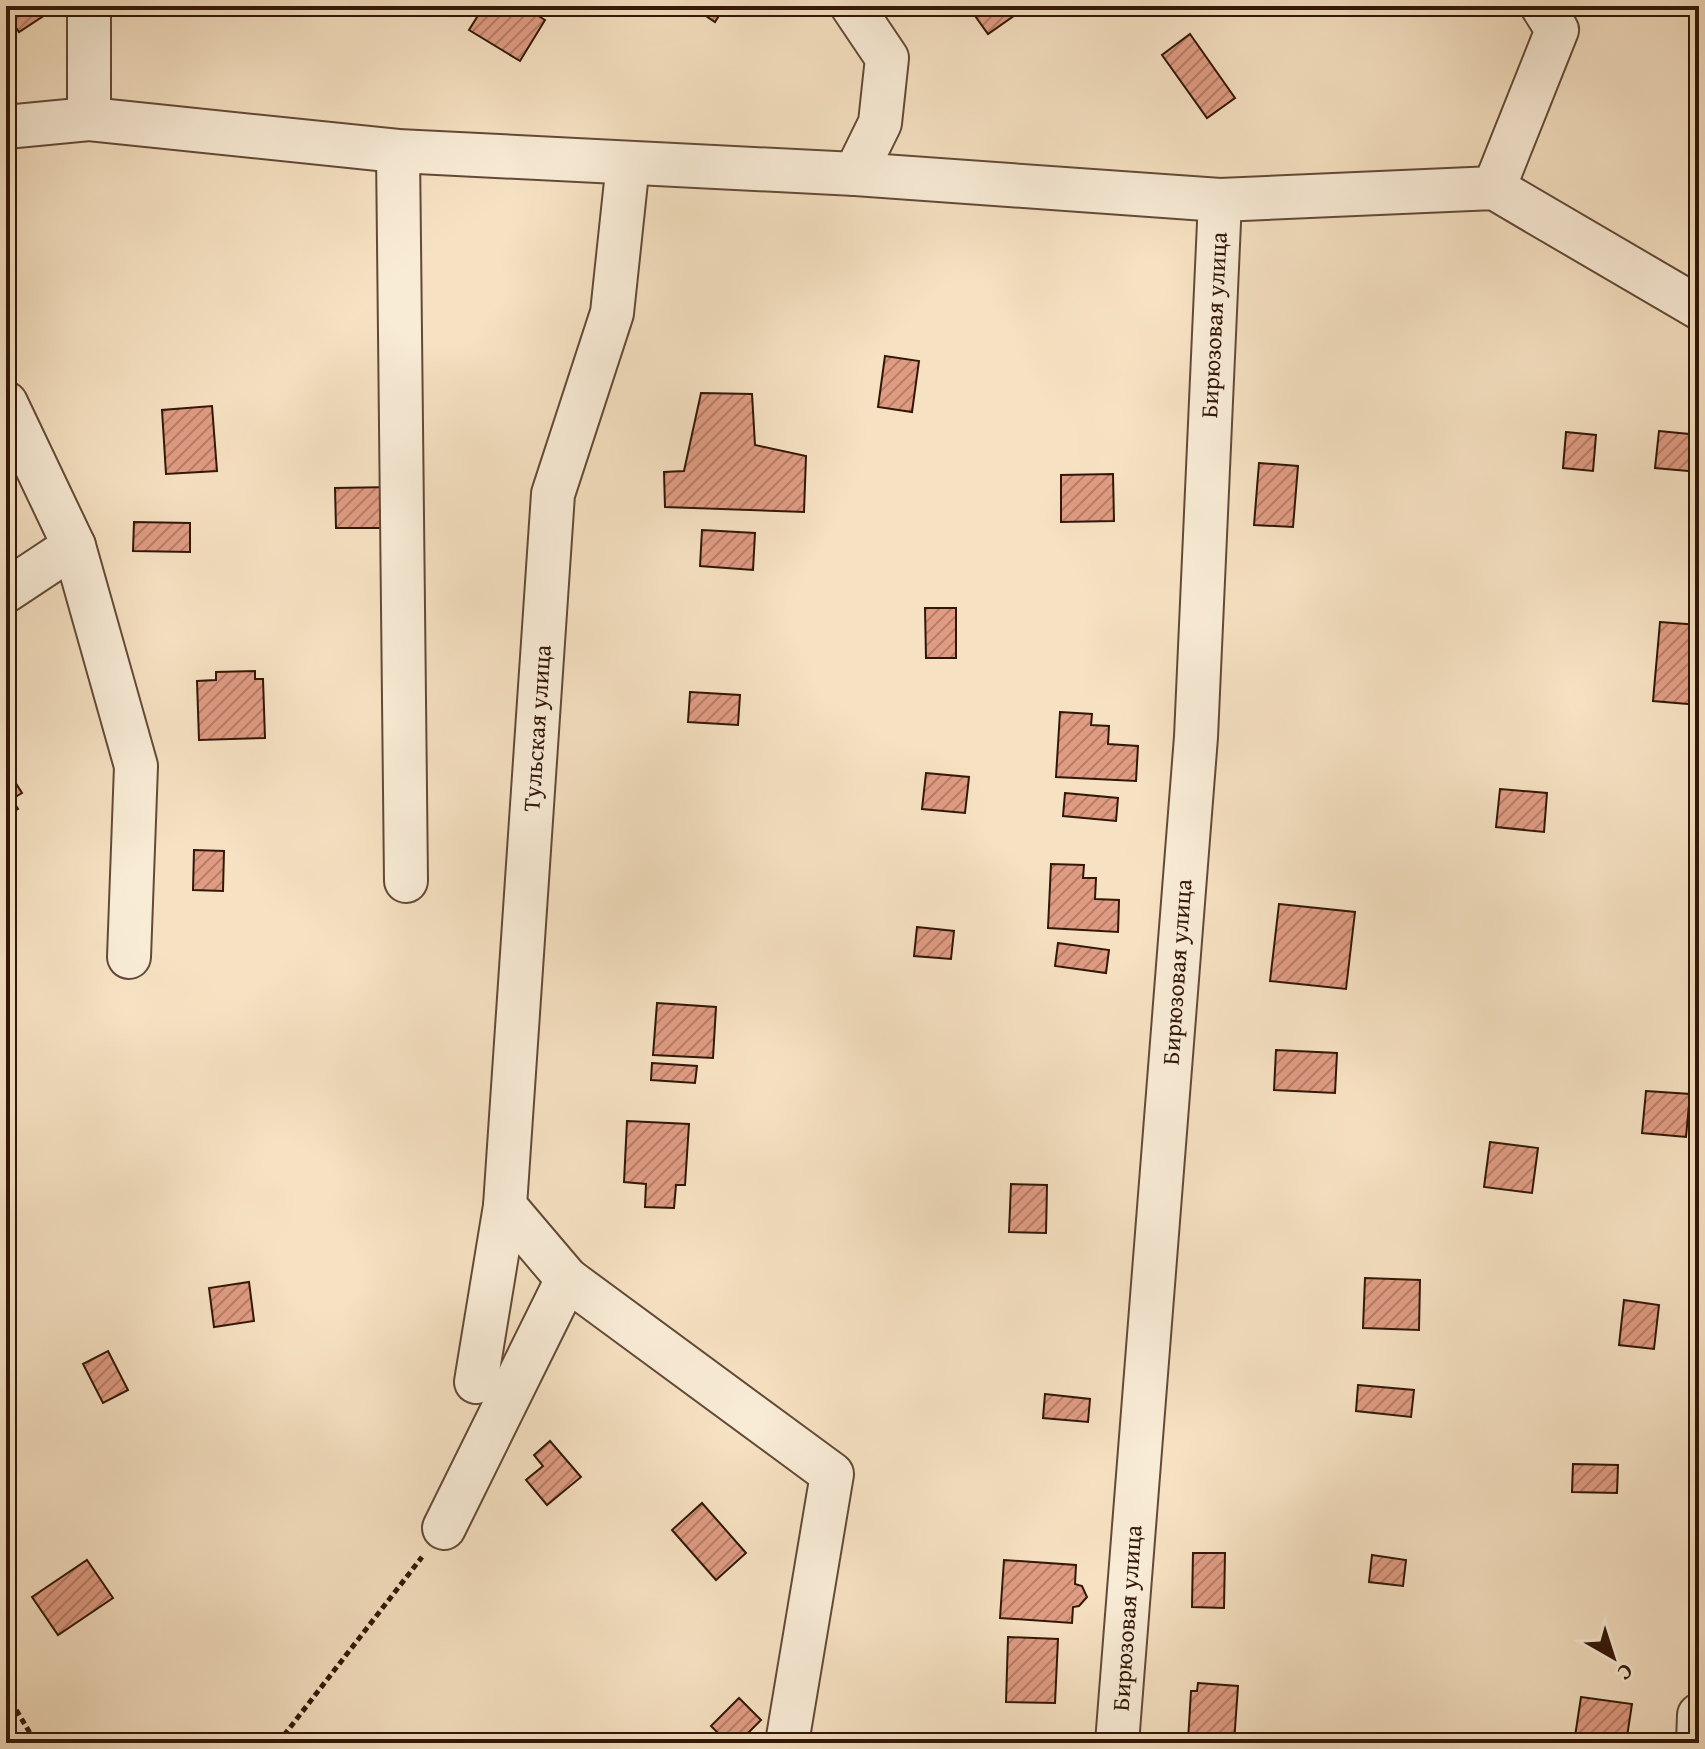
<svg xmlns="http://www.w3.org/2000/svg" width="1705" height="1749" font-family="'Gentium Book Plus',serif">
	<defs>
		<pattern id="building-hatch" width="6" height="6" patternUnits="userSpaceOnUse" patternTransform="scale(2)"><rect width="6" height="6" fill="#e09c83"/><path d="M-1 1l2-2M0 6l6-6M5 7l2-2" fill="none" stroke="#b67e69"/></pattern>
	</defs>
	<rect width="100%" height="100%" fill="#f6e1c2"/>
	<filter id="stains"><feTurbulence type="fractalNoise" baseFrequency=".0025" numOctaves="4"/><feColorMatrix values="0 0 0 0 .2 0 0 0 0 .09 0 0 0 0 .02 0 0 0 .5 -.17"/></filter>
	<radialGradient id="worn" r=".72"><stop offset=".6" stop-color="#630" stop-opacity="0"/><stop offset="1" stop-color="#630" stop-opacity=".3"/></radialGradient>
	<!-- building -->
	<g fill="url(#building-hatch)" stroke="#321708" stroke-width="2">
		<path d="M6,6H56L57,7L19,32L6,13Z"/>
		<path d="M484,6H522L545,20L520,61L469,30Z"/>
		<path d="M691,6H725L715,22Z"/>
		<path d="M968,6H1028L988,34Z"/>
		<path d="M1190,34L1235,98L1207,118L1162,55Z"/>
		<path d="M885,356L919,361L912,412L878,407Z"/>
		<path d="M701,393L752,394L755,445L806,456L804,512L665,507L664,472L684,471Z"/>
		<path d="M212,406L217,471L166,474L162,410Z"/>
		<path d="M1659,431L1699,435V472L1655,468Z"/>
		<path d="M1566,432L1596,435L1593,471L1563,468Z"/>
		<path d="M1259,463L1298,466L1293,527L1254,525Z"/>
		<path d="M1113,474L1114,521L1061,522V475Z"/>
		<path d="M392,487V528H336L335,488Z"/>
		<path d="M134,522L190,523V552L133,551Z"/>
		<path d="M702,530L755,533L753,570L700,566Z"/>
		<path d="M925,608H956V658H926Z"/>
		<path d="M1660,622L1699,625V705L1653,701Z"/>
		<path d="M255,671V679H263L265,738L199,740L197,681L216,680V672Z"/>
		<path d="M690,692L740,695L738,725L688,722Z"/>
		<path d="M1060,712L1092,714L1091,725L1109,726L1108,744L1138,746L1136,781L1056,777Z"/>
		<path d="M926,773L969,777L965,813L922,809Z"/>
		<path d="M10,774L22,793L12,799L18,809L6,816V776Z"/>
		<path d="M1500,789L1547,793L1544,832L1496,827Z"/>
		<path d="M1065,793L1118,798L1116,821L1063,816Z"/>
		<path d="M194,850L224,851L223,891L193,890Z"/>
		<path d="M1051,864L1084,865L1083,878H1096L1095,899L1119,900L1118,932L1048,928Z"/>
		<path d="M1279,904L1355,912L1346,989L1270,981Z"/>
		<path d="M917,927L954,931L951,959L914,956Z"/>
		<path d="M1058,943L1109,950L1106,973L1055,966Z"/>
		<path d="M657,1003L716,1007L713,1058L653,1055Z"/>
		<path d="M1276,1050L1337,1053L1335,1093L1274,1090Z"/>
		<path d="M652,1063L697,1066L695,1083L651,1080Z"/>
		<path d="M1646,1091L1690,1094L1686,1137L1642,1133Z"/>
		<path d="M627,1121L689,1124L685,1185H676L674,1208L645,1207L646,1184L624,1182Z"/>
		<path d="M1490,1142L1538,1148L1532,1193L1484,1187Z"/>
		<path d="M1011,1184L1047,1185L1046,1233L1009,1232Z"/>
		<path d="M1365,1278L1420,1280L1419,1330L1363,1328Z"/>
		<path d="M249,1282L254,1321L214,1327L209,1288Z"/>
		<path d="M1624,1300L1659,1305L1654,1349L1619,1345Z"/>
		<path d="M108,1351L128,1390L103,1403L83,1364Z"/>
		<path d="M1358,1385L1414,1390L1411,1417L1356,1411Z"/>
		<path d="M1045,1394L1090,1399L1088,1422L1043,1418Z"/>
		<path d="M550,1441L581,1477L547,1505L526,1480L543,1466L534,1455Z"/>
		<path d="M1573,1464L1618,1465L1617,1493L1572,1492Z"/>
		<path d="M702,1503L746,1553L716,1580L672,1530Z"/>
		<path d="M1193,1553H1225L1224,1608L1192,1607Z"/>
		<path d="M1372,1555L1406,1560L1403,1586L1369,1582Z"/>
		<path d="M87,1560L113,1598L58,1635L32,1597Z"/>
		<path d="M1004,1560L1076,1565L1075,1584L1082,1586L1087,1597L1079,1606L1073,1607L1072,1623L1000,1618Z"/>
		<path d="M1008,1637L1058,1639L1055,1703L1006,1702Z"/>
		<path d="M1198,1683L1238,1686L1234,1743L1188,1740L1191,1691H1197Z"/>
		<path d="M1581,1697L1632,1704L1626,1743H1574Z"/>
		<path d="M739,1698L761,1720L738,1743H728L711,1726Z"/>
	</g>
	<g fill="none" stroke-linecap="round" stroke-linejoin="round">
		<defs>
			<g id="minor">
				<path d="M852,6L887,58L880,123L855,174"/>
				<path d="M89,119V6"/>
				<path d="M6,127L89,119L398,151L855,174L1220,200L1494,188L1699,308"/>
				<path d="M398,151L406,881"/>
				<path d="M1494,188L1557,30L1542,6"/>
				<path d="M6,403L74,546L136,766L129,957"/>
				<path d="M6,591L74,546"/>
				<path d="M567,1279L505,1206L553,494L612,313L628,163"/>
				<path d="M476,1382L505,1206"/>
				<path d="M444,1528L567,1279L832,1474L787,1743"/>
				<path d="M1117,1743L1196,737L1220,200"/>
				<path d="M1698,1743L1699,1715"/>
			</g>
		</defs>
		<!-- minor casing -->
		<use href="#minor" stroke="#634a36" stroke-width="46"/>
		<!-- path -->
		<g stroke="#321708" stroke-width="5" stroke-dasharray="6 4" stroke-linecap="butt">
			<path d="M6,1693L36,1743"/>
			<path d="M278,1743L422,1557"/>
		</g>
		<!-- minor -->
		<use href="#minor" stroke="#f9ecd7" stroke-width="42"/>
	</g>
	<g text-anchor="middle" stroke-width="6" stroke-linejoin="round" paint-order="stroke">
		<!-- street labels -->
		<g font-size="24" fill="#321708" stroke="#f9ecd7">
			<text transform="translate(1214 325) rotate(-87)" y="8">Бирюзовая улица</text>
			<text transform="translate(537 728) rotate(-86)" y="8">Тульская улица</text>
			<text transform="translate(1177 972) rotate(-86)" y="8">Бирюзовая улица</text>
			<text transform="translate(1127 1618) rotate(-86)" y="8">Бирюзовая улица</text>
		</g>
	</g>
	<!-- margin -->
	<rect width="1705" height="1749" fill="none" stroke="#f6e1c2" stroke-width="32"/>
	<rect x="8" y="8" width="1689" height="1733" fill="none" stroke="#321708" stroke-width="4"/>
	<rect x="16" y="16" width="1673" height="1717" fill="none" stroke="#321708" stroke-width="2"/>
	<!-- north arrow -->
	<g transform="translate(1613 1657) rotate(141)" stroke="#f9ecd7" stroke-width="6" paint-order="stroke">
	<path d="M0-6L14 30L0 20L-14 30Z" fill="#321708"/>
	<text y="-12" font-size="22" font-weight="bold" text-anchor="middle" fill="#321708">С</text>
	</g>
	<rect width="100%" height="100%" filter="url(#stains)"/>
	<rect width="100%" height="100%" fill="url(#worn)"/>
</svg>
